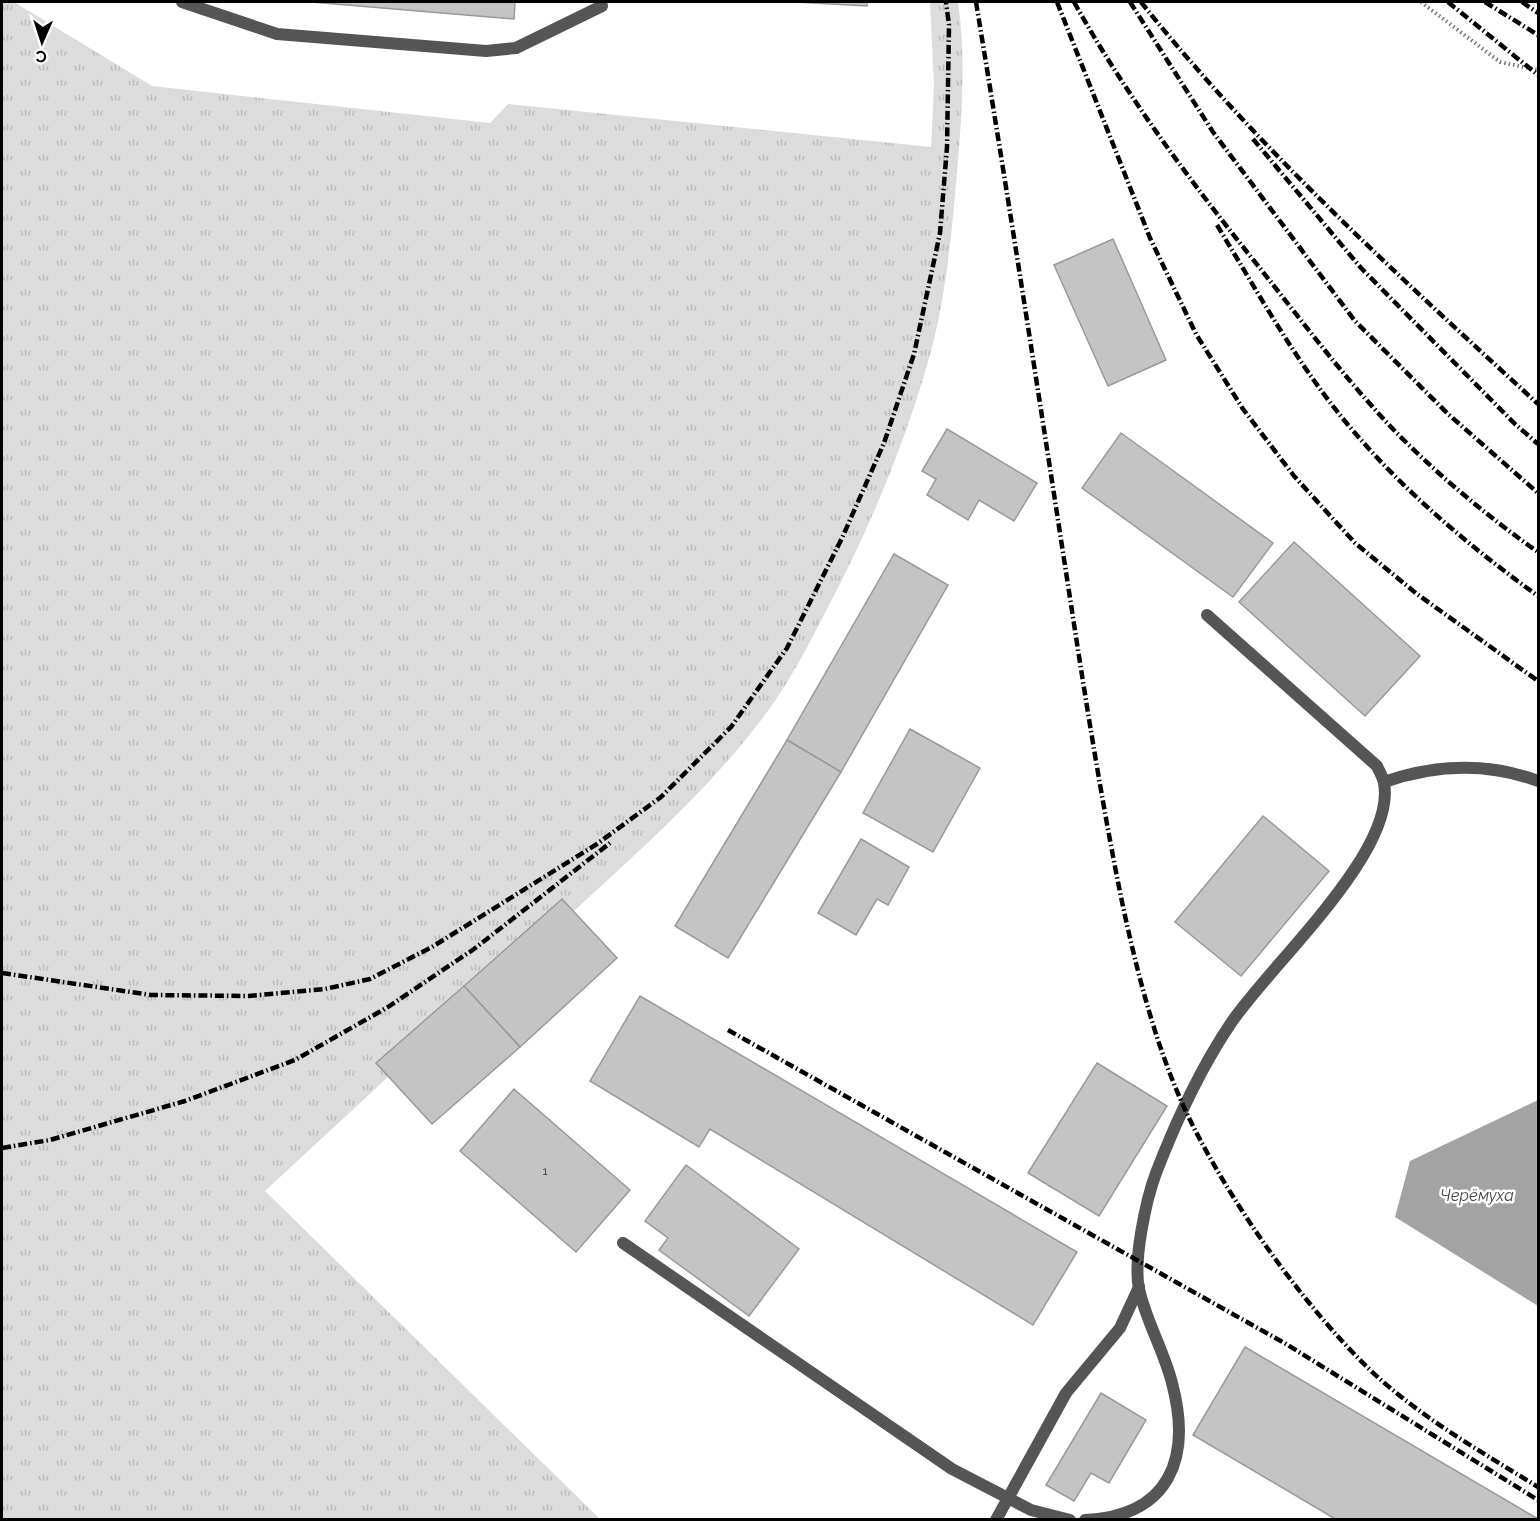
<svg xmlns="http://www.w3.org/2000/svg" width="1540" height="1521" font-family="Raleway,sans-serif">
	<defs>
		<pattern id="grass-tufts" width="24" height="20" patternUnits="userSpaceOnUse" patternTransform="scale(1.5)"><rect width="24" height="20" fill="#dcdcdc"/><path d="M3 7l-1-3M5 7V3M7 7l1-3M15 17l-1-3M17 17v-4M19 17l1-3" fill="none" stroke="#bbb"/></pattern>
	</defs>
	<rect width="100%" height="100%" fill="#fff"/>
	<!-- grass -->
	<path fill="url(#grass-tufts)" d="M2,2H14L152,86L490,123L508,104L931,147L934,85L930,2H958C966,57 962,116 957,172C952,231 946,297 930,355C905,443 870,528 827,609C807,648 786,689 758,724C704,794 639,851 574,911L561,899L376,1063L388,1077L265,1191L600,1519H2Z"/>
	<!-- water -->
	<path fill="#a3a3a3" d="M1538,1100V1306L1395,1217L1410,1161Z"/>
	<!-- building -->
	<g fill="#c4c4c4" stroke="#999" stroke-width="1.5">
		<path d="M311,2H515L514,19Z"/>
		<path d="M795,2H867V6Z"/>
		<path d="M1113,239L1166,360L1108,386L1054,265Z"/>
		<path d="M947,429L1037,483L1014,521L979,500L968,520L927,495L936,479L922,471Z"/>
		<path d="M1121,433L1273,543L1233,597L1082,488Z"/>
		<path d="M1294,542L1420,656L1365,716L1239,602Z"/>
		<path d="M894,554L948,585L841,772L787,740Z"/>
		<path d="M910,729L980,768L933,852L863,813Z"/>
		<path d="M787,740L841,772L728,958L675,926Z"/>
		<path d="M1263,816L1329,871L1241,976L1175,922Z"/>
		<path d="M861,839L909,867L888,905L877,899L856,935L818,913Z"/>
		<path d="M562,899L617,958L520,1047L464,986Z"/>
		<path d="M464,986L520,1047L432,1124L376,1063Z"/>
		<path d="M640,996L1077,1252L1033,1325L710,1129L699,1147L590,1081Z"/>
		<path d="M1097,1063L1167,1106L1099,1216L1028,1173Z"/>
		<path d="M514,1089L630,1190L576,1252L460,1151Z"/>
		<path d="M686,1165L799,1249L749,1316L659,1250L668,1238L645,1221Z"/>
		<path d="M1245,1347L1538,1519V1520H1337L1193,1435Z"/>
		<path d="M1101,1393L1146,1420L1109,1483L1091,1473L1074,1501L1046,1485Z"/>
	</g>
	<g fill="none" stroke-linecap="round" stroke-linejoin="round">
		<!-- path -->
		<path stroke="#777" stroke-width="4" stroke-dasharray="1.5 3" stroke-linecap="butt" d="M1421,2L1500,62L1538,70"/>
		<!-- lane -->
		<g stroke="#555" stroke-width="12">
			<path d="M182,2L277,34L486,51L516,48L602,6"/>
			<path d="M1384,782C1436,764 1487,762 1538,781"/>
			<path d="M623,1243L952,1469L1031,1510L1070,1520"/>
			<path d="M996,1520L1066,1393L1120,1328L1139,1287"/>
			<path d="M1085,1520C1170,1516 1192,1458 1172,1383C1164,1351 1146,1321 1139,1289C1133,1260 1146,1200 1156,1173C1176,1121 1200,1069 1231,1023C1269,966 1397,852 1384,783C1383,777 1379,771 1377,766L1207,615"/>
		</g>
		<!-- rail -->
		<g stroke="#000" stroke-width="4.5" stroke-dasharray="9 3 1.5 3" stroke-linecap="butt">
			<path d="M976,2C1008,196 1038,390 1068,585C1084,689 1100,793 1121,897C1137,973 1158,1057 1193,1126C1235,1209 1302,1303 1368,1368C1418,1416 1480,1451 1538,1487"/>
			<path d="M1057,2L1150,238L1196,334L1243,409L1294,476L1355,543L1417,594L1538,681"/>
			<path d="M1074,2C1128,99 1194,186 1263,272C1304,324 1345,378 1390,426C1433,471 1488,517 1538,552"/>
			<path d="M1130,2L1213,132L1355,321L1448,414L1538,493"/>
			<path d="M1141,2C1258,149 1400,277 1538,404"/>
			<path d="M1448,2L1538,75"/>
			<path d="M1485,2L1538,35"/>
			<path d="M1522,2L1538,13"/>
			<path d="M1253,139L1361,268L1515,424L1538,444"/>
			<path d="M1217,225C1260,296 1301,371 1355,433C1408,495 1473,549 1538,596"/>
			<path d="M2,973L151,995L249,996L325,989L370,979L432,947L597,844L661,797L731,727L787,648L842,538L884,443L914,354L940,233L947,147L949,25L946,2"/>
			<path d="M728,1030L1286,1344L1538,1500"/>
			<path d="M2,1148L50,1140L185,1101L295,1060L388,1007L474,949L610,843"/>
		</g>
	</g>
	<g text-anchor="middle" stroke-width="5" stroke-linejoin="round" paint-order="stroke">
		<!-- number labels -->
		<g font-size="12" fill="#313131">
			<text x="545" y="1175">1</text>
		</g>
		<!-- water labels -->
		<g font-size="16" font-style="italic" fill="#444" stroke="#fff">
			<text x="1477" y="1201">Черёмуха</text>
		</g>
	</g>
	<!-- border -->
	<rect width="1540" height="1521" fill="none" stroke="#000000" stroke-width="6"/>
	<!-- north arrow -->
	<g transform="translate(42 42) rotate(183)" stroke="#ffffff" stroke-width="4.5" paint-order="stroke">
	<path d="M0-4.5L10 22L0 15L-10 22Z" fill="#000000"/>
	<text y="-9" font-size="16" font-weight="bold" text-anchor="middle" fill="#000000">С</text>
	</g>
</svg>
